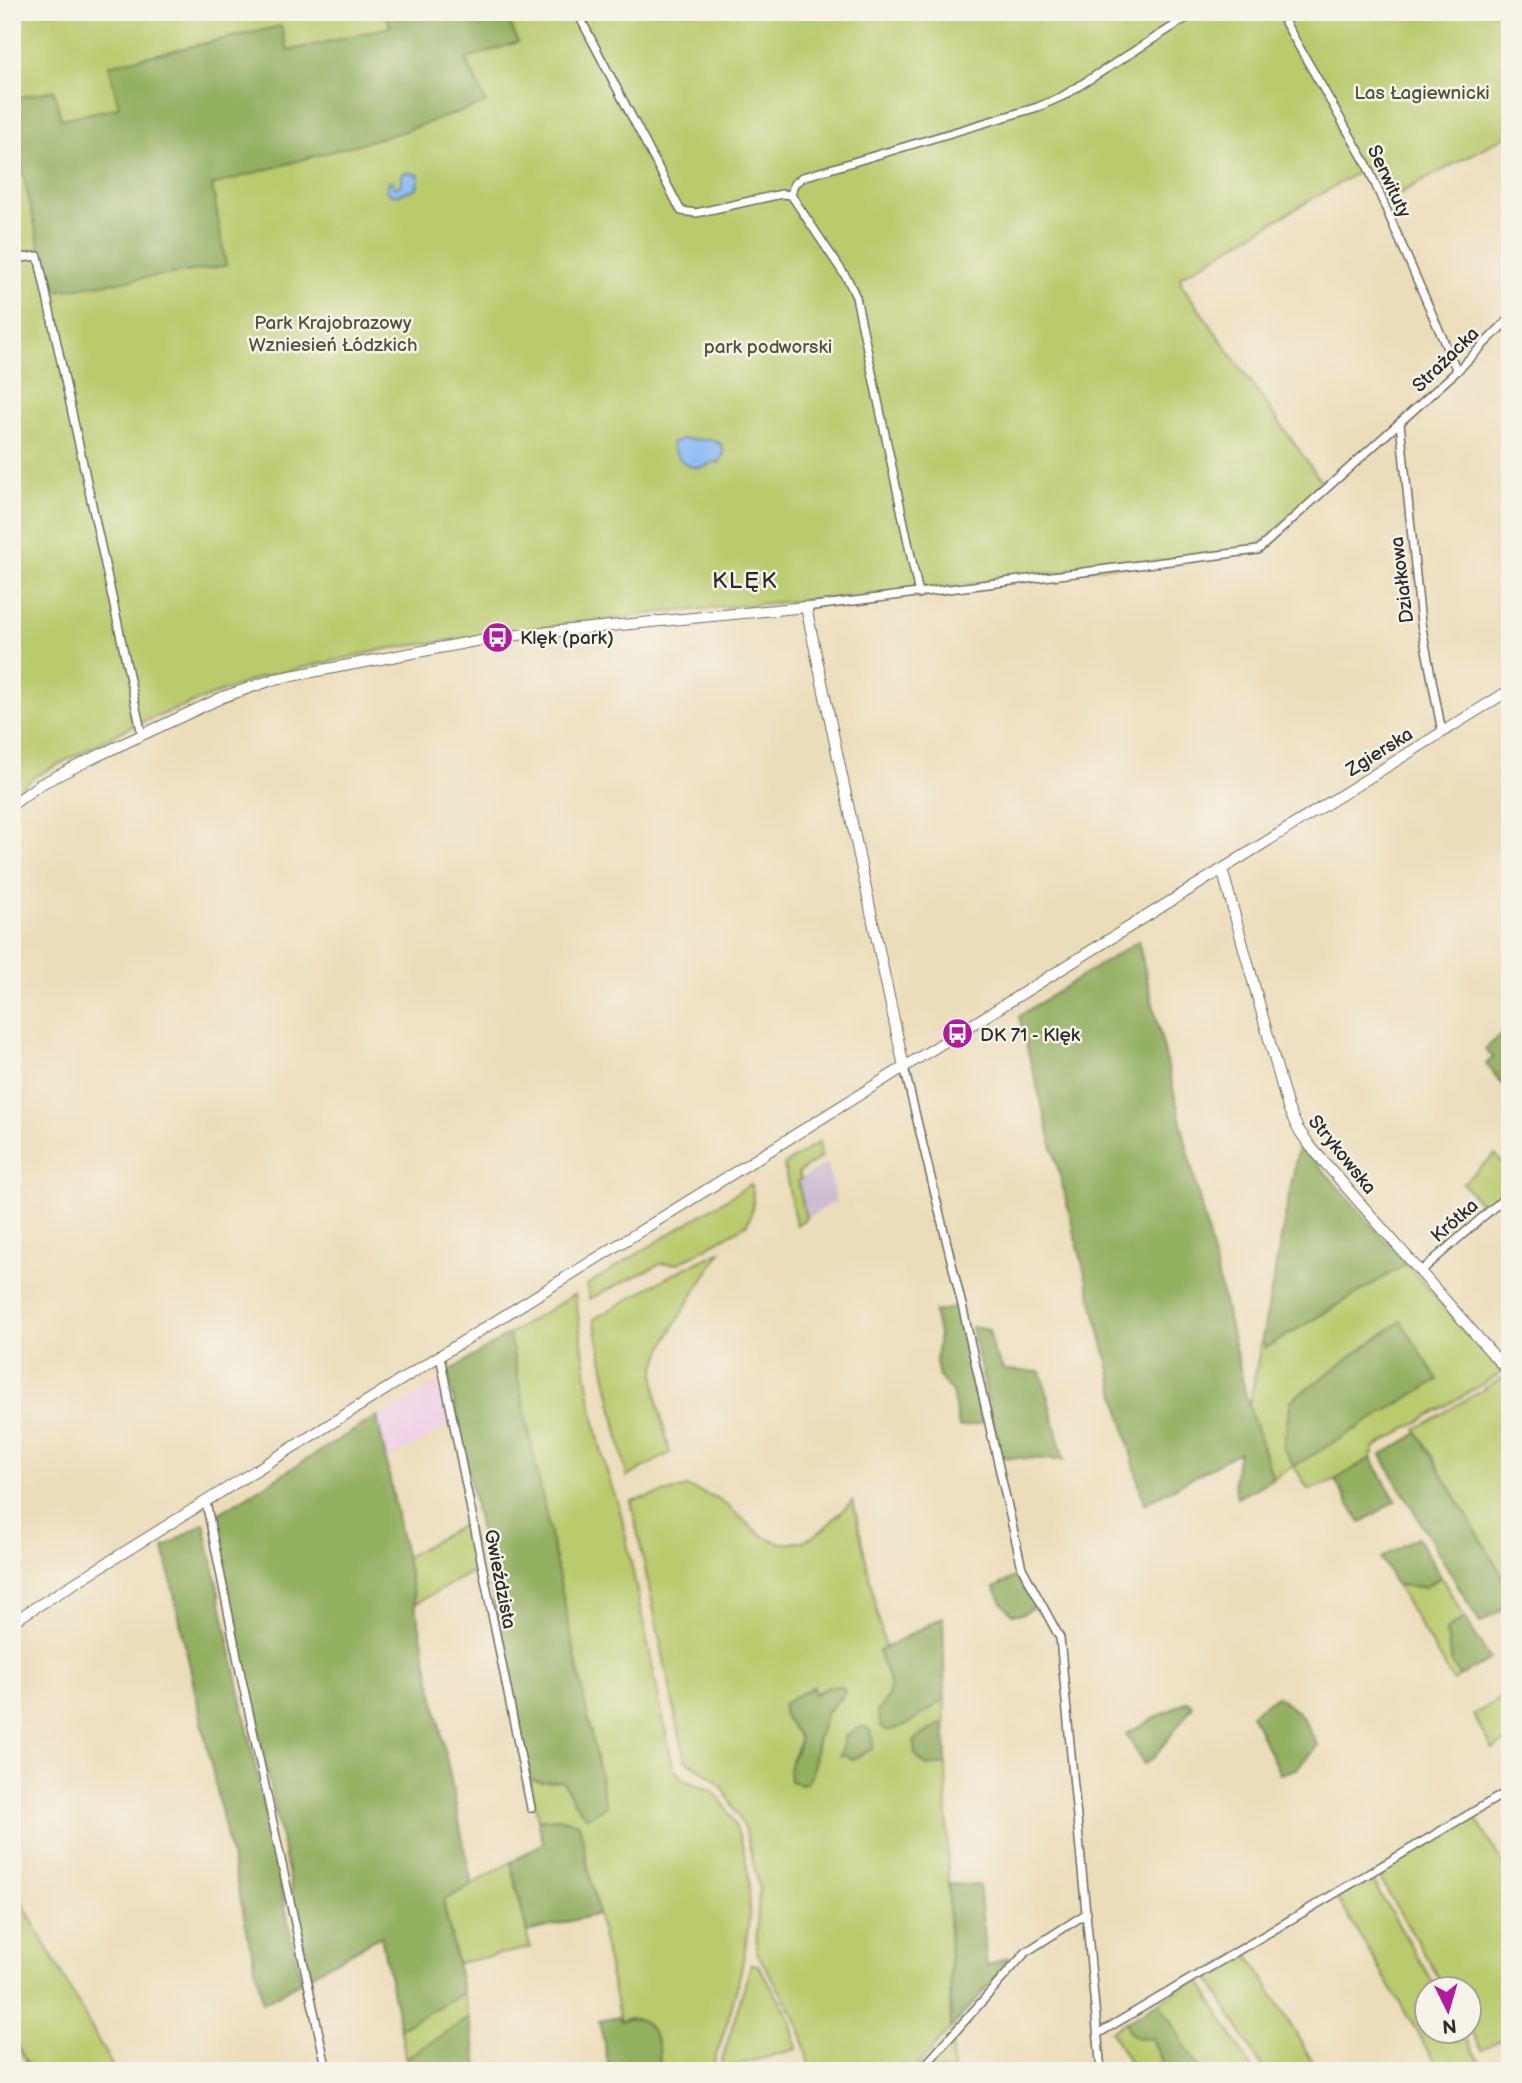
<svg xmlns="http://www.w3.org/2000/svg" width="1522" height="2083" font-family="'Balsamiq Sans',sans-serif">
	<rect width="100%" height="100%" fill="#f7f3e8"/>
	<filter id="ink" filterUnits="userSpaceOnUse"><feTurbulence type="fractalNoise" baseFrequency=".0143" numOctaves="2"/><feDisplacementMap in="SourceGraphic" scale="14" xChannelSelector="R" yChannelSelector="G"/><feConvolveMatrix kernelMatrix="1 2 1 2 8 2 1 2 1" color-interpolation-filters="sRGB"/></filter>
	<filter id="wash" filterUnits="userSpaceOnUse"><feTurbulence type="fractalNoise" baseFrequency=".00686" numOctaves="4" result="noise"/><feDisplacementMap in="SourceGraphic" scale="28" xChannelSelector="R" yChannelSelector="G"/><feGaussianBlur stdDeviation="1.57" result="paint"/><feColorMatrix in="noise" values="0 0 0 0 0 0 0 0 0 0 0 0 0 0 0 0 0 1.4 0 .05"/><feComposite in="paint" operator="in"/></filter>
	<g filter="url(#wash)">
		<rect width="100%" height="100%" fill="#ecddba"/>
		<!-- built -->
		<path fill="#f0d0e5" d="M439,1381L448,1426L386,1461L378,1419Z"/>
		<!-- industrial -->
		<path fill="#cebed2" d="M827,1163L836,1201L806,1219L798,1181Z"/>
		<!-- green -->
		<g fill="#bacb6e" stroke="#727b4c" stroke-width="2" fill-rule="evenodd">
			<path d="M12,12H1510V134L1391,198L1370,165L1180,277L1182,285L1323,484L1276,530L1253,549L921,590L656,613L386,649L258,678L132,726L34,777L12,795Z"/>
			<path d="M819,1142L821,1157L798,1173L801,1179L798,1181L806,1219L796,1225L784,1165Z"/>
			<path d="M1495,1155L1510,1171V1188L1485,1209L1463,1183Z"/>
			<path d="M751,1184C755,1197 753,1214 746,1225L679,1263L660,1264L589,1299L587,1285Z"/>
			<path d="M721,1251C705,1277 655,1348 655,1374C655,1400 664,1427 670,1453L627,1477L594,1319L673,1274Z"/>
			<path d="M1406,1264L1501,1370L1498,1375L1374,1448C1373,1451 1373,1455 1370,1458C1364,1467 1319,1489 1308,1489L1294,1466L1273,1479L1249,1407L1262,1339L1266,1348ZM1287,1419L1354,1429L1294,1466Z"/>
			<path d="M575,1294C586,1365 592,1441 620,1509L673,1767C677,1772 682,1779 688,1782C700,1787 711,1787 720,1799C777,1878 739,1989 711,2071H656L659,2066L643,2021L629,2018L620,2021L579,1823L556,1818L538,1820L530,1779L541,1782L563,1781L573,1800L587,1818L509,1334Z"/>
			<path d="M1506,1376L1510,1380V1589L1416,1429Z"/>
			<path d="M687,1487C697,1491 709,1494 718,1499C749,1519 768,1559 812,1537C827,1529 839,1512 853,1501L885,1648L879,1651C882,1670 899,1688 882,1705L904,1725L945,1699V1722L919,1737L915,1754L926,1765L946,1764L951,2028L913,2071H810L802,2035L793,2013L756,1951L759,1887L745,1829L722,1787L708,1774L685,1760L631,1501ZM829,1687L842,1698C820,1710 816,1743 814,1765L791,1760L800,1741L795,1728L813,1688L814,1694Z"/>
			<path d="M468,1522L477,1569L415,1604L406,1557Z"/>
			<path d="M1441,1577L1465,1618L1446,1630L1452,1663L1460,1676L1453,1681L1396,1585L1425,1587Z"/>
			<path d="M1510,1693V1739L1493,1749L1473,1715Z"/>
			<path d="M1474,1815L1510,1876V1949H1505V1976H1510V2034L1482,2050L1470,2029V1988H1445L1381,1881L1383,1869Z"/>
			<path d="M511,1862L530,1948L457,1963L443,1901Z"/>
			<path d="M1370,1877L1436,1988H1428V2030L1461,2031L1485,2071H1440L1337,1897Z"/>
			<path d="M12,1884L115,2071H31L12,2036Z"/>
			<path d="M1246,1950L1318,2071H1264L1208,1976L1209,1972Z"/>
			<path d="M751,1964L758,1965L789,2016L797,2049L726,2068V2071H719Z"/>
			<path d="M1196,1980L1200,1981L1253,2071H1200L1159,2002Z"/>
			<path d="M463,1993L469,2018L406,2058L400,2028Z"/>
			<path d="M1126,2022L1128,2030L1139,2039L1152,2038L1166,2071H1134L1111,2031Z"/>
			<path d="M952,2041L953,2071H925Z"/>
		</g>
		<!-- forest -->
		<g fill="#93af61" stroke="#5f6d46" stroke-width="2">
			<path d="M386,12H505L518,42L466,59L486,103L401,132L212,185L226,266L50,292L12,126V99L54,90L61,119L119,107L109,65L281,26L288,51L390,27Z"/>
			<path d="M1138,941L1249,1407L1273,1479L1237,1498L1234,1479L1239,1452L1144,1504L1019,1016Z"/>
			<path d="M1510,1027V1093L1486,1064L1493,1057L1485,1049Z"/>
			<path d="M1299,1143L1406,1264L1265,1348L1262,1339Z"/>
			<path d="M957,1307L983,1423L959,1427L952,1392L939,1377L936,1361L939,1334L934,1312Z"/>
			<path d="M1401,1321L1438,1380L1294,1466L1283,1448L1291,1400Z"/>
			<path d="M972,1327L989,1330L993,1352L1004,1370L1041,1372L1064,1460L1000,1457Z"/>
			<path d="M509,1334L606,1806L587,1818L573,1800L563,1781L541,1782L530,1779L448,1372Z"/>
			<path d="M377,1416L472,1885L443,1901L463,1993L400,2028L381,1936L310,1975L213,1517Z"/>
			<path d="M1418,1433L1510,1589V1605L1480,1623L1381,1455Z"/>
			<path d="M1371,1458L1396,1501L1360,1523L1335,1480Z"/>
			<path d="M204,1523L301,1982L263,2003L164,1548Z"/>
			<path d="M1417,1537L1441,1577L1425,1587L1396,1585L1381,1558Z"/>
			<path d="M1018,1575L1036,1605L1023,1614H1012L1005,1607L994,1588Z"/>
			<path d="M943,1617L945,1699C928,1709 906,1730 886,1730L881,1726L877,1712L888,1698L890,1691L888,1674L881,1661L879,1651Z"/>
			<path d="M1465,1618L1490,1659L1460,1676L1452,1663L1446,1630Z"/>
			<path d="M839,1686L844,1688L845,1693L827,1711L816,1744L812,1774L807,1783L801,1784L791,1781C784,1766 798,1753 800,1738C793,1725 781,1720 783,1704L812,1687L814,1694L829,1687Z"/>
			<path d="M1277,1696L1300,1714L1318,1745L1296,1769L1280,1774L1251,1714Z"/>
			<path d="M1187,1701L1193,1706L1154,1757L1144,1764L1126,1734Z"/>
			<path d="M945,1722L946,1764L926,1766L915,1754L914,1742L919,1737Z"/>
			<path d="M862,1726C873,1730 875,1738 872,1749L853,1759L843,1755L840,1756L845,1736Z"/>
			<path d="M556,1818L579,1823L598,1914L527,1932L511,1862L543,1843L538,1820Z"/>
			<path d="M949,1884L979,1885L987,1966L1007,1957L1009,1963L951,2028Z"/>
			<path d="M1159,2002L1200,2071H1166L1152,2038C1137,2039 1129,2038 1126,2022Z"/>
			<path d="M619,2017L620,2021C627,2019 634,2017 642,2021C656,2029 665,2057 656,2071H610L599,2021Z"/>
			<path d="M469,2018L479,2071H409L406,2058Z"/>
		</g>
		<!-- water -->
		<g fill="#89b9f4" stroke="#5a7290" stroke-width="2">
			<path d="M407,172L419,175L417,188L397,195L390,194L386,190L389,181H394L393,187H398L402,182V174Z"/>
			<path d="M682,439L713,440L721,444L724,452L719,463L714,461C696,476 677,463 671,443Z"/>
		</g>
	</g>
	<g filter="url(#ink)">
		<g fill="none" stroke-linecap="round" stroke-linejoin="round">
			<defs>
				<g id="street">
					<path d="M577,12L681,211L696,213L782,194L791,195L848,280L856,297L919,594"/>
					<path d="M1279,12L1366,163L1457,371"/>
					<path d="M791,195L794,184L803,177L1038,107L1063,96L1196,12"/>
					<path d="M12,259L38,256L142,735"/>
					<path d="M1400,423L1421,623L1442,732"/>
					<path d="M806,607L1258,550L1457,371L1510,318"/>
					<path d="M904,1067L962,1305L1022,1568L1060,1638L1101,2071"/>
					<path d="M1420,1272L1510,1193"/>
					<path d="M440,1356L531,1808"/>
					<path d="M206,1502L240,1671L327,2071"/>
					<path d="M1099,2033L1510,1790"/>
					<path d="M920,2071L1026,1952L1087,1913"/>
				</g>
				<g id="secondary">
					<path d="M12,805L39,785L93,758L223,697L275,679L497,637L806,607L904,1067"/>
					<path d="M1222,869L1288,1108L1298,1129L1311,1147L1510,1374"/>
					<path d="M12,1622L1510,690"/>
				</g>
			</defs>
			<!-- street casing -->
			<use href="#street" stroke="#6f695d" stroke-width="10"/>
			<!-- secondary casing -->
			<use href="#secondary" stroke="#6f695d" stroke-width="12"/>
			<!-- street -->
			<use href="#street" stroke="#fff" stroke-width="7"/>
			<!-- secondary -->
			<use href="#secondary" stroke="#fff" stroke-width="10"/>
		</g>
	</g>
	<!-- icons -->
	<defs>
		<symbol id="bus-disc" viewBox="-11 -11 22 22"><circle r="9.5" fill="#b5179e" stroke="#f7f3e8"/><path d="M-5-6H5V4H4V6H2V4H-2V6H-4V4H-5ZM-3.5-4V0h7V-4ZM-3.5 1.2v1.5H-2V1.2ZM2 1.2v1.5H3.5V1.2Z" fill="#fff"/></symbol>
	</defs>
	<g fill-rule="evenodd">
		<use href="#bus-disc" x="480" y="620" width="35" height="35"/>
		<use href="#bus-disc" x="940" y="1016" width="35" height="35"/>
	</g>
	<g text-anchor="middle" stroke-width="5" stroke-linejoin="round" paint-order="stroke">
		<!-- park labels -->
		<g font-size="19" fill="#4f533c" stroke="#f7f3e8">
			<text x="1422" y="99">Las Łagiewnicki</text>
			<text x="333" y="329">Park Krajobrazowy<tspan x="333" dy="22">Wzniesień Łódzkich</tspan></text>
			<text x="768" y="353">park podworski</text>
		</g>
		<!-- street labels -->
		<g font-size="19" fill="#2b2b2b" stroke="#f7f3e8">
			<text transform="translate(1390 181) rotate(65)" y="7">Serwituty</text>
			<text transform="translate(1445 359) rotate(-44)" y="7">Strażacka</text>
			<text transform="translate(1401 580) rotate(-97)" y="7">Działkowa</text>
			<text transform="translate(1379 751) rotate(-32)" y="7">Zgierska</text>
			<text transform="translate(1343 1154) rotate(51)" y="7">Strykowska</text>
			<text transform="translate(1454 1220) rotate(-41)" y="7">Krótka</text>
			<text transform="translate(501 1579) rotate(79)" y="7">Gwieździsta</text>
		</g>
		<!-- poi labels -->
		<g font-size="19" fill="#2b2b2b" stroke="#f7f3e8" text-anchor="start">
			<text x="520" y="644">Klęk (park)</text>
			<text x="980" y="1041">DK 71 - Klęk</text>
		</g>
		<!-- quarter labels -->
		<g font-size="23" letter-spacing="2" fill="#2b2b2b" stroke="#f7f3e8">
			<text x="745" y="588">KLĘK</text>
		</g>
	</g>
	<!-- margin -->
	<rect width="1522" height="2083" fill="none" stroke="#f7f3e8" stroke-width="42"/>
	<!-- north arrow -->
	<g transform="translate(1448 2010) rotate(175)"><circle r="33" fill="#f7f3e8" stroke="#a5a39c" stroke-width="2"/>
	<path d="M0-5L12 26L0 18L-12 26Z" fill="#b5179e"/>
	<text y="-10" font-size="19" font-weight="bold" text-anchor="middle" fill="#2b2b2b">N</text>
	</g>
</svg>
